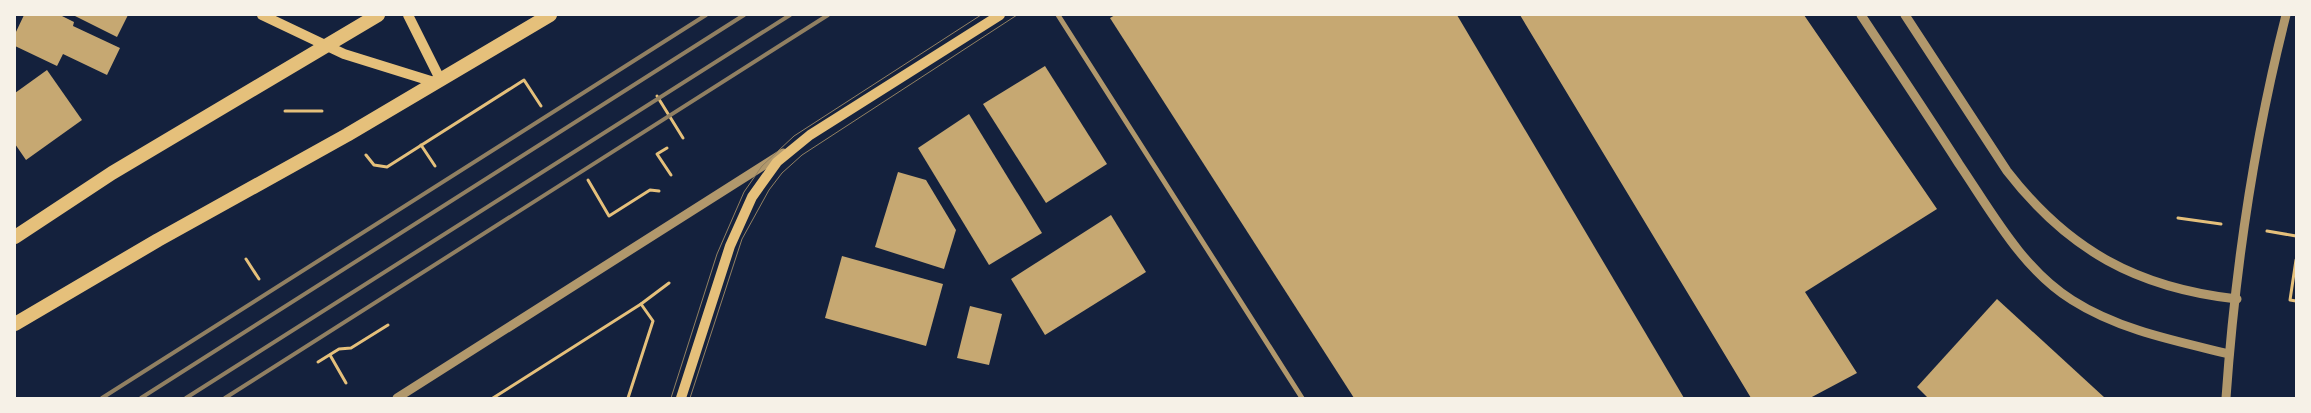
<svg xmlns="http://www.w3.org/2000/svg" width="2311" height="413" font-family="Helvetica,sans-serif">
	<rect width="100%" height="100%" fill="#14213d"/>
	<!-- building -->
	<g fill="#c6a872">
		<path d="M24,15H60L74,22L73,26L120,48L107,75L63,54L57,66L15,46V34Z"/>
		<path d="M73,15H128L117,37Z"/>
		<path d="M1115,15H1457L1684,398H1354L1110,18Z"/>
		<path d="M1520,15H1804L1937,209L1805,292L1857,373L1810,398H1751Z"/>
		<path d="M1045,66L1107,164L1046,203L983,104Z"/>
		<path d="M47,70L82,120L26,160L15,144V93Z"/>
		<path d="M969,114L1042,233L989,265L918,148Z"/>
		<path d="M898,172L926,180L956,230L944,269L875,247Z"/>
		<path d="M1111,215L1146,272L1045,335L1011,279Z"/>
		<path d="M842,256L943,284L926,346L825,318Z"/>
		<path d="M1997,299L2105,398H1928L1917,387Z"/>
		<path d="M970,306L1002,314L989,365L957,358Z"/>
	</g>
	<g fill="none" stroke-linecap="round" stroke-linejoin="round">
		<!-- path -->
		<g stroke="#e5c07b" stroke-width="3">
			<path d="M657,96L683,138"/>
			<path d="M285,111H322"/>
			<path d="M421,145L435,166"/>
			<path d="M667,148L657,154L671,175"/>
			<path d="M366,155L374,165L387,167L524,80L541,106"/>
			<path d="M588,180L609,216L650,190L659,191"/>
			<path d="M2178,218L2221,224"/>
			<path d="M2267,231L2296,236"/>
			<path d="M246,259L259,279"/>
			<path d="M2296,260L2290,300L2296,301"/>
			<path d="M330,355L346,383"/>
			<path d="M318,362L339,349L351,348L388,325"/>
			<path d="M493,398L641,304L669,283"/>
			<path d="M628,398L653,321L641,304"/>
		</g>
		<!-- minor -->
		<path stroke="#b1986c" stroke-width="5" d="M1058,15L1302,398"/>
		<!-- tertiary -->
		<g stroke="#b1986c" stroke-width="9">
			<path d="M1861,15C1894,65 1927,114 1959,164C1991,211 2022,269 2072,300C2119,330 2176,341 2229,354"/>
			<path d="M1905,15L2007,171C2068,250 2137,288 2237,299"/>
			<path d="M397,398L783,153"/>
			<path d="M2226,398C2235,270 2254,140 2286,15"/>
		</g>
		<!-- secondary -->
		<g stroke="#e5c07b" stroke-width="10">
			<path d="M262,15L344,54L434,82"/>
			<path d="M408,15L440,79"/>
			<path d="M681,398L730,246L752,197L777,162L810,135L1000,15"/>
		</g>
		<!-- trunk -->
		<g stroke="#e5c07b" stroke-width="14">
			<path d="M15,237L112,173L378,15"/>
			<path d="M15,324L158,240L347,135L550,15"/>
		</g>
		<!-- tram -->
		<g stroke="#918062" stroke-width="1">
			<path d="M671,398L717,254L744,192L762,166L794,136L981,15"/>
			<path d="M690,398L742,239L769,190L782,173L802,155L1017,15"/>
		</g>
		<!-- rail -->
		<g stroke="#918062" stroke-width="4">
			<path d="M102,398L706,15"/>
			<path d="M141,398L744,15"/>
			<path d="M186,398L790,15"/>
			<path d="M225,398L828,15"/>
		</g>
	</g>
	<!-- border -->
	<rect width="2311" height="413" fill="none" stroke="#f6f1e7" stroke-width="32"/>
</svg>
